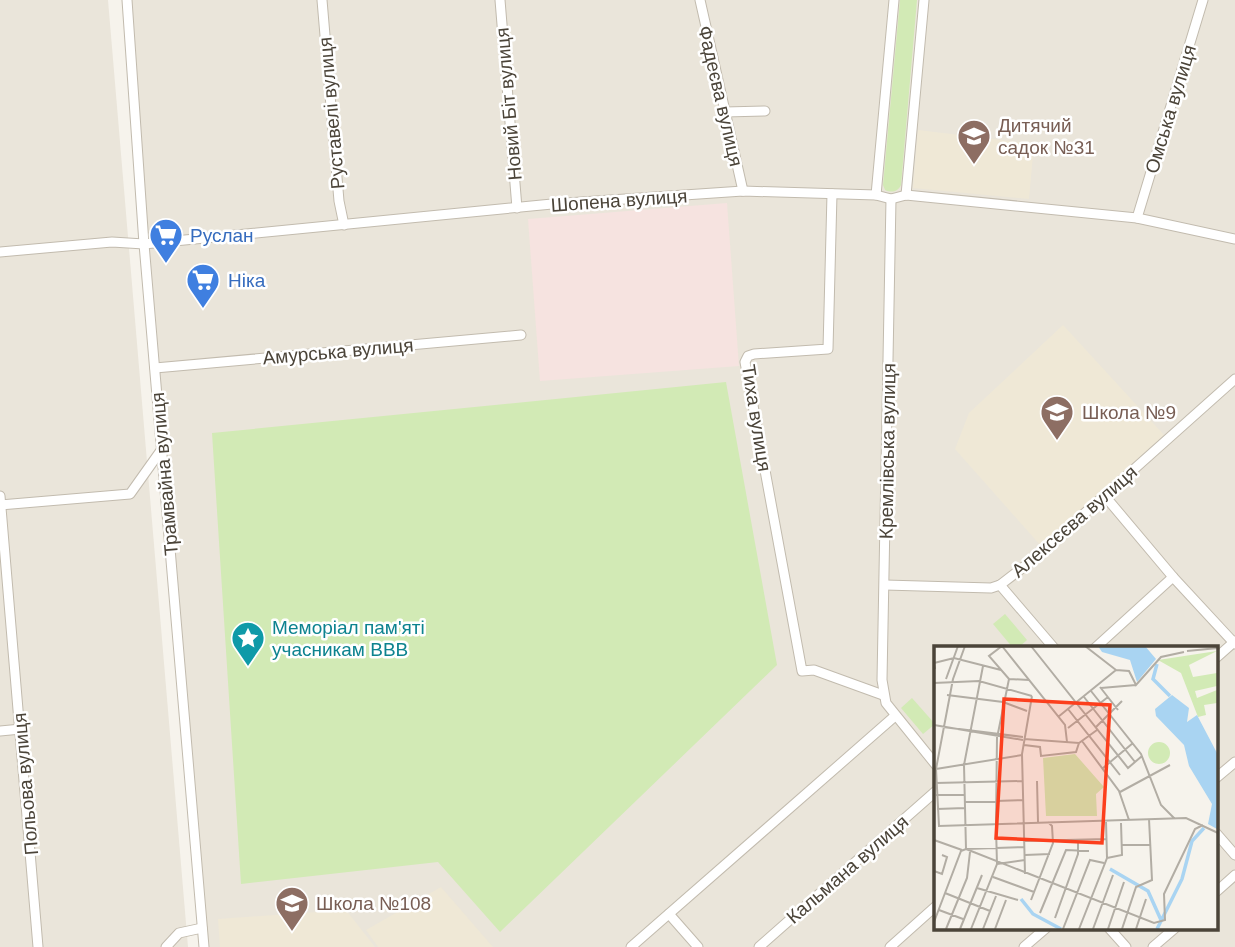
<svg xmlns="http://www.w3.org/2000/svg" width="1235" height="947" font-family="Arial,sans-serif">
	<rect width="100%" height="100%" fill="#f6f3ec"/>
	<!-- residential -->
	<g fill="#eae5da" fill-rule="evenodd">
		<path d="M0,0H108L188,947H0Z"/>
		<path d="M124,0H1235V947H208ZM936,648H1216V928H936Z"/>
	</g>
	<!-- education -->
	<g fill="#efe8d6">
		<path d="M918,130L1034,144L1029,199L913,188Z"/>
		<path d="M1063,325L1164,435L1041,546L955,449L969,413Z"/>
		<path d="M441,887L493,947H378L366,930Z"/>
		<path d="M346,910L375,947H220L218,919Z"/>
	</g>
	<!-- medical -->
	<path fill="#f6e3e0" d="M727,203L739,366L540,381L528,219Z"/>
	<!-- green -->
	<g fill="#d2eab5">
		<path d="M900,0H917L901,185C898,192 891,193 885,190L883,185Z"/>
		<path d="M726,382L777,665L500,932L438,862L241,884L212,433Z"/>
		<path d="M1005,614L1027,640L1018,648H1013L993,624Z"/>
		<path d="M912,698L935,724L923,734L901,708Z"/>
	</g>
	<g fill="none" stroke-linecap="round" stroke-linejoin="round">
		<defs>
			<g id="minor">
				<path d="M127,0L144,244L204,947"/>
				<path d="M322,0L339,201L344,225"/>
				<path d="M500,0L517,208"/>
				<path d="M700,0L743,191"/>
				<path d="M725,112L765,111"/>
				<path d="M832,194L828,349L754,354L748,356L745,362L802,671L814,670L883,695"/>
				<path d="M876,195L894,0"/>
				<path d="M906,195L924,0"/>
				<path d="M891,199L882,680L886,703L936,765"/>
				<path d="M1137,218L1203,0"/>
				<path d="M0,252L112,242L144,244L552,204L743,191L876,195L891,199L906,195L1137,218L1235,239"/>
				<path d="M155,368L521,335"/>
				<path d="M1104,495L1173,577L1235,644"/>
				<path d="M0,496L38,947"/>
				<path d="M0,505L130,494L162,449"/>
				<path d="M885,585L991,588L1000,585L1030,562L1235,379"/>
				<path d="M1000,585L1054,648"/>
				<path d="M1095,648L1173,577"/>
				<path d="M1216,658L1235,641"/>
				<path d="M0,731L21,729"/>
				<path d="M1216,778L1235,762"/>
				<path d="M1216,833L1235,855"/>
				<path d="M1216,892L1235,875"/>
				<path d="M669,914L698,947"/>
				<path d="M1109,928L1126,947"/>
				<path d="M166,947L179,933L202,928"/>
				<path d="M631,947L895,716"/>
				<path d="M759,947L936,791"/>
				<path d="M890,947L936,906"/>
				<path d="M1024,947L1046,928"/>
				<path d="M1153,947L1175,928"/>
			</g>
		</defs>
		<!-- minor casing -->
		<use href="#minor" stroke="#c2bbae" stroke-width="11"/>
		<!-- minor -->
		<use href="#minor" stroke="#fff" stroke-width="9"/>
	</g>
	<!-- icons -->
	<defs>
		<symbol id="school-pin" viewBox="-11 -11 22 30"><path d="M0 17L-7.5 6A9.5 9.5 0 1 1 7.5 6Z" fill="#8d6e63" stroke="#fff"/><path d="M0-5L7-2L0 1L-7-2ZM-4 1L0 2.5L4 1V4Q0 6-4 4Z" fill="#fff"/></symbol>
		<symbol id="supermarket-pin" viewBox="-11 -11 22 30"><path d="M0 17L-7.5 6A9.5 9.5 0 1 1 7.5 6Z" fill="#3f7fe0" stroke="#fff"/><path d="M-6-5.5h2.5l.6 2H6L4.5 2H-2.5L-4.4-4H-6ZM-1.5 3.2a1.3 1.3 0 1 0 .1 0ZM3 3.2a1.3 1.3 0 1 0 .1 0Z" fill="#fff"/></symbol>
		<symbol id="sight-pin" viewBox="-11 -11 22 30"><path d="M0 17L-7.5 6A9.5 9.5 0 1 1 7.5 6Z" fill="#0f9aa8" stroke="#fff"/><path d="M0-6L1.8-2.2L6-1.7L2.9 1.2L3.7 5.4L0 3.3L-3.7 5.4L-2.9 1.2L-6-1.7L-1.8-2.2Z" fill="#fff"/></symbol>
	</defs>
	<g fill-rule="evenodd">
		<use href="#school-pin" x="955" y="117" width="38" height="52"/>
		<use href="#supermarket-pin" x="147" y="216" width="38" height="52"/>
		<use href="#supermarket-pin" x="184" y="261" width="38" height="52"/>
		<use href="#school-pin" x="1038" y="393" width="38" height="52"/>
		<use href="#sight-pin" x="229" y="619" width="38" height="52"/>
		<use href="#school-pin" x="273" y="884" width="38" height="52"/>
	</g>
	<g text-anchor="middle" stroke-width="5" stroke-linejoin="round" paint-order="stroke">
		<!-- street labels -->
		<g font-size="19" fill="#4b4439" stroke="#fff">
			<text transform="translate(721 96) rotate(77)" y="7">Фадеєва вулиця</text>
			<text transform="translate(508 104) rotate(-95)" y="7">Новий Біт вулиця</text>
			<text transform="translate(1170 109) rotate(-73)" y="7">Омська вулиця</text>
			<text transform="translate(331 113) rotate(-95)" y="7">Руставелі вулиця</text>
			<text transform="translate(619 200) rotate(-4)" y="7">Шопена вулиця</text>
			<text transform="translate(338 351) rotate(-5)" y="7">Амурська вулиця</text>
			<text transform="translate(757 418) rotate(81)" y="7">Тиха вулиця</text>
			<text transform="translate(887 451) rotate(-89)" y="7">Кремлівська вулиця</text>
			<text transform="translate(164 474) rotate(-95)" y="7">Трамвайна вулиця</text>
			<text transform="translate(1074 521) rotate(-41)" y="7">Алексєєва вулиця</text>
			<text transform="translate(25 784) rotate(-95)" y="7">Польова вулиця</text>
			<text transform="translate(847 869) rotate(-41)" y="7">Кальмана вулиця</text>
		</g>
		<!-- education labels -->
		<g font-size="19" fill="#785e54" stroke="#fff" text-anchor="start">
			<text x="998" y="132">Дитячий<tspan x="998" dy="22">садок №31</tspan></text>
			<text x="1082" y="419">Школа №9</text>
			<text x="316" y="910">Школа №108</text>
		</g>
		<!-- shop labels -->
		<g font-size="19" fill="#366cbe" stroke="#fff" text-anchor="start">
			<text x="190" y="242">Руслан</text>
			<text x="228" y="287">Ніка</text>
		</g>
		<!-- culture labels -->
		<g font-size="19" fill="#0d838f" stroke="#fff" text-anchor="start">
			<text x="272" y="634">Меморіал пам'яті<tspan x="272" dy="22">учасникам ВВВ</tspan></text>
		</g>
	</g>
	<!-- overview -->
	<g transform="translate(934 646)">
		<rect width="284" height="284" fill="#f6f3ec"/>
		<path d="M283,5L255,19L259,31L283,27V40L261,45L263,52L283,44V57L270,59L272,69L264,71L247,27L224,14ZM214 107a11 11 0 1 1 22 0a11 11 0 1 1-22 0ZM141,108L170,141L162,148L163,170H112L109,112Z" fill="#d2eab5"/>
		<path d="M164,0H211L222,13L203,36L196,14L168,6ZM238,49L255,62L253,76L263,69L283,107V183L274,178L278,158L255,120L250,99L222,70L221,63Z" fill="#a9d4f2"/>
		<path fill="none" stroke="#a9d4f2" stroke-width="3.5" d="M223,18L219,33L236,50M176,223L214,245L227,274M87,253L99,268L127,283M223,283L248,233L258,195L270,182"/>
		<path fill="none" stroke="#b2ada4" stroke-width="2" d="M68,0L131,79L133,96M68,0L55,10L75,33L95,34M97,0L194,122L208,110M151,0L182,24M253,5L284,2M1,23L0,17L20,12L67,24M182,24L195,25L202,39L227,11L250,6M12,33L24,0M19,33L2,123L5,180L252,172L284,187M19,33L31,0M0,37L45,35L98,50M166,41L184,64M167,42L202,39M157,45L207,108L227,159L241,173M13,49L69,56L93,65M150,51L201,116M134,63L186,129M124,71L182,24M0,79L89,94M9,81L89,91M134,82L174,51M161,82L188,55M64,87L75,33M90,93L145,97L163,84M148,95L185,145L195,174M90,99L106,101L107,110L142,106L145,97M169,122L199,97M2,123L88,109M103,135L104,176M2,137L89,135M186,146L236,119M2,149H31M31,156L90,154M3,163L31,162M62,177L63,91M0,194L28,204M91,195L172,193M188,199H216M32,203L220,277L231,274L230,248L261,183L269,179M32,203L91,201M91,209L116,208M173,212L188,209L187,177M63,218L91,214M0,225L8,228L13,211L8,209M91,228L88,108L98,50M59,231L100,246M43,242L84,254M11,247L56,265M97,254L119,197L118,180L114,176M5,264L29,273M106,267L132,204L155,205M121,272L144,208V194M0,276L27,205L32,203L30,119L49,20M12,283L33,232L36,206M26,283L48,229M37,283L63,218L62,182M49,283L62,250M61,283L72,254M129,283L156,214L170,217M145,283L173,212L172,175M159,283L179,229M174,283L190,236M188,283L202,241L218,234L215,173M202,283L212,253"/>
		<path fill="#fc3f1d" fill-opacity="0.15" stroke="#fc3f1d" stroke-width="3.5" d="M70,53L176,59L168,197L62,192Z"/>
		<rect width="284" height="284" fill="none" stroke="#4b4439" stroke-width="3.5"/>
	</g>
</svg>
